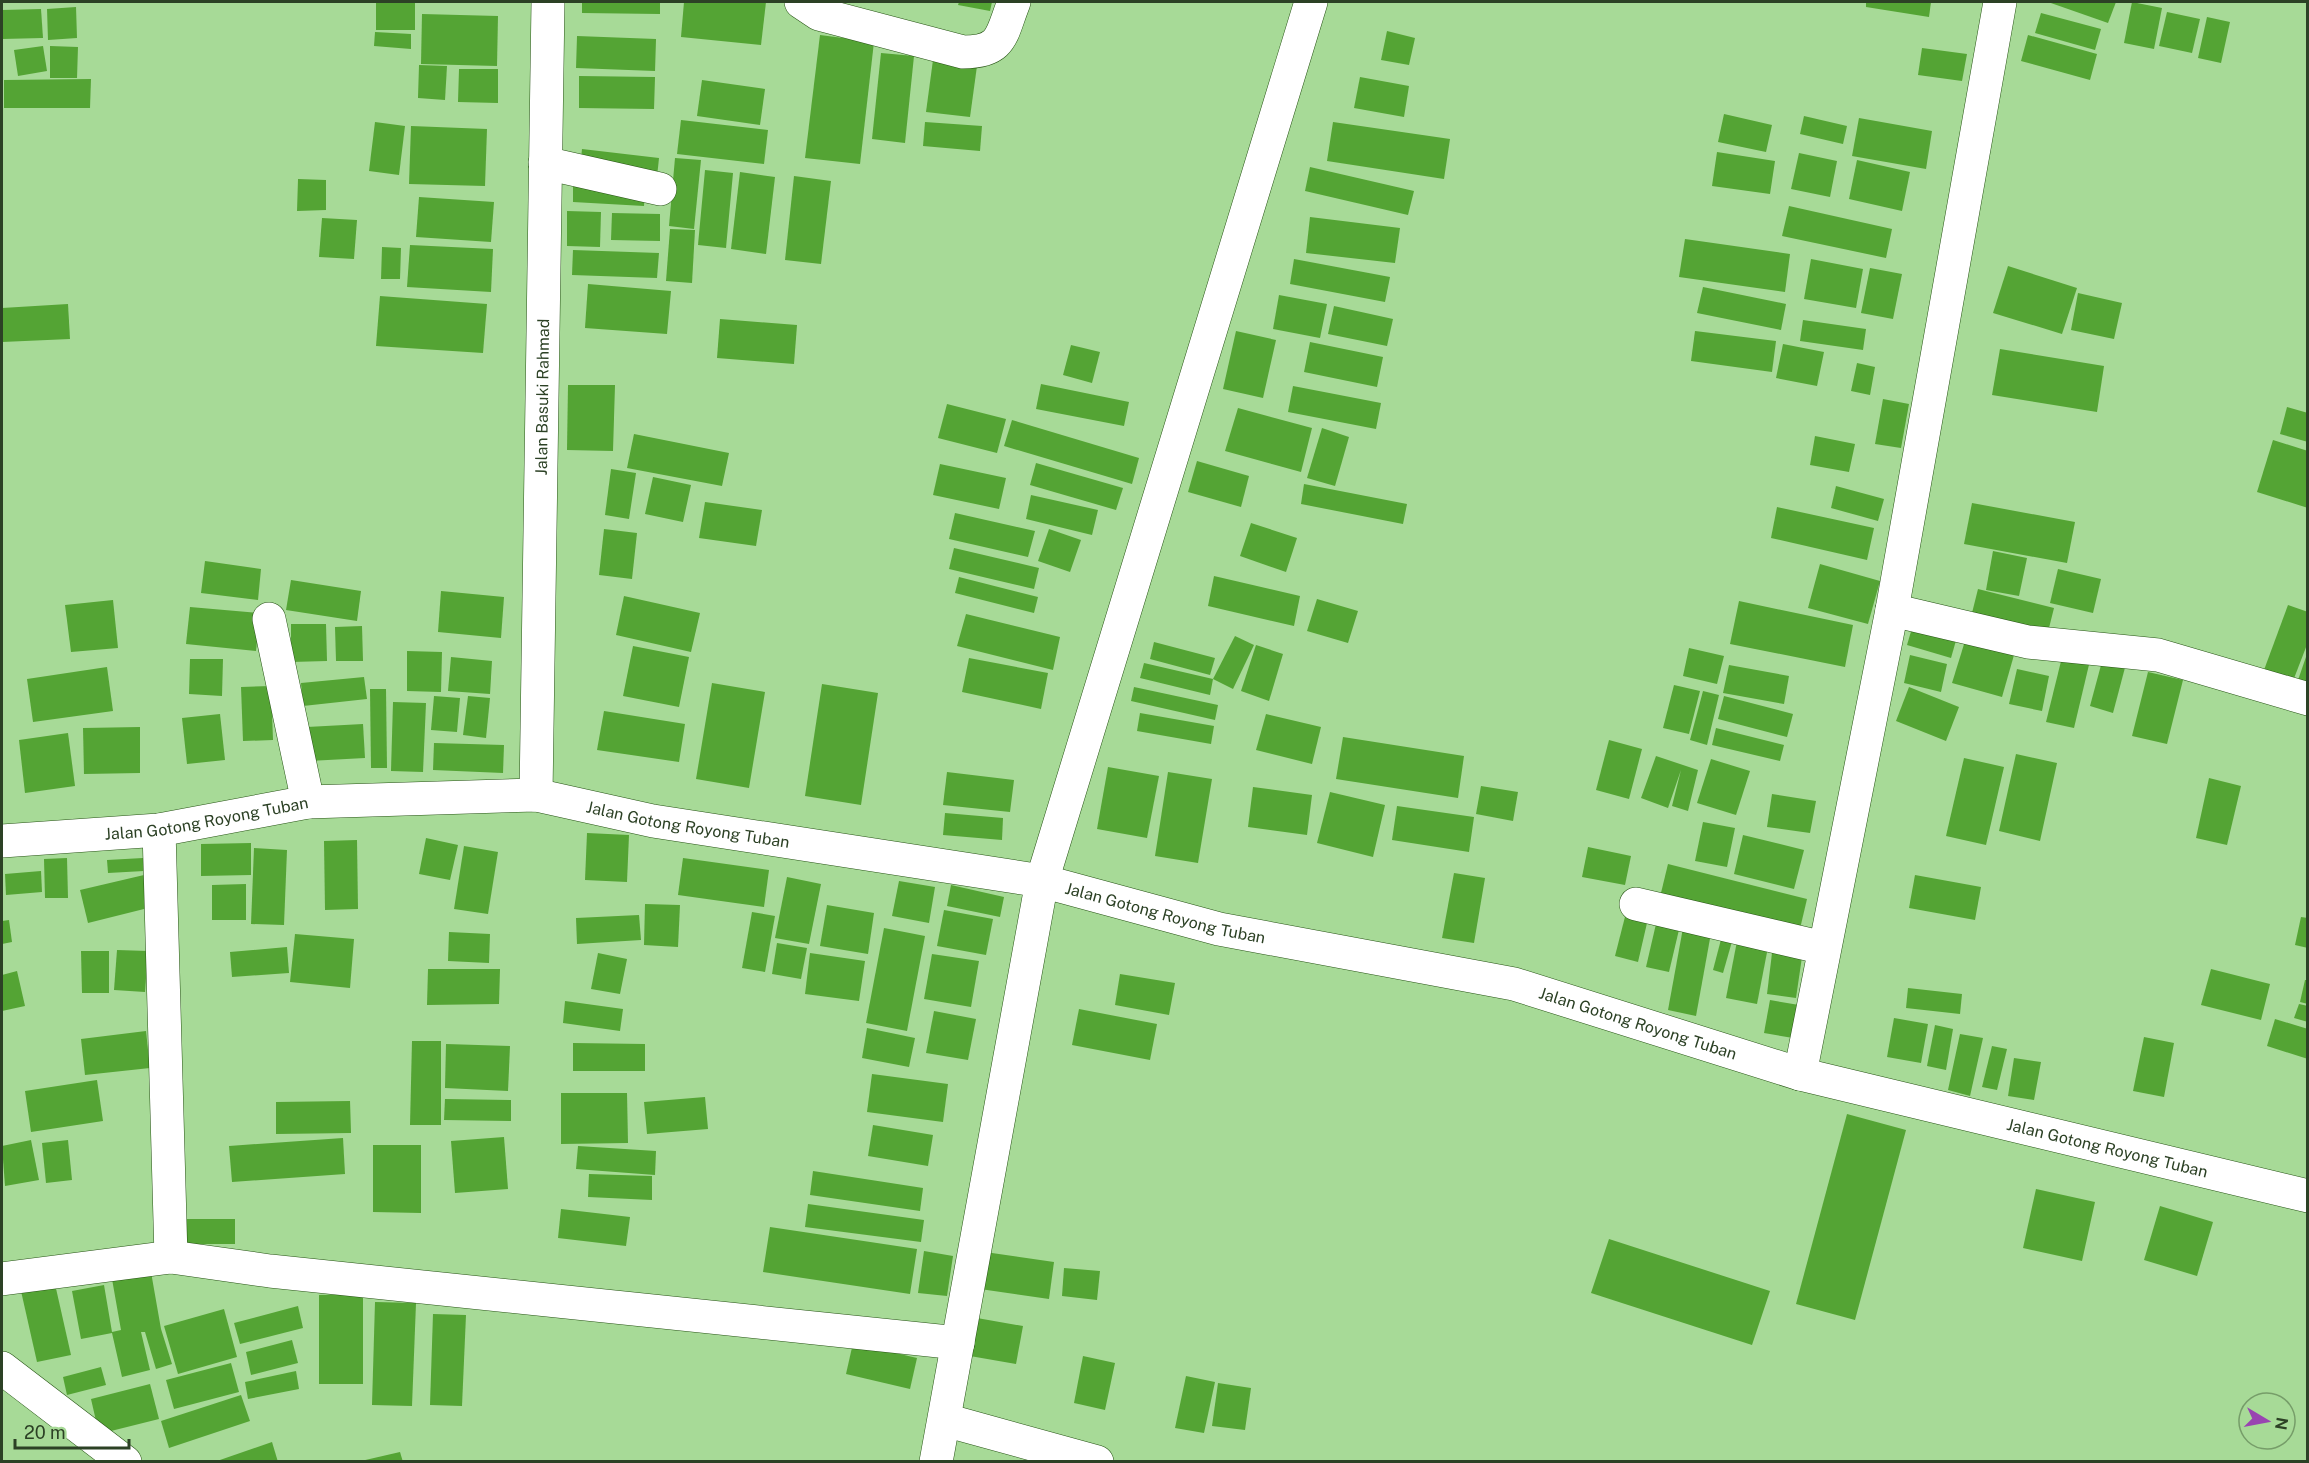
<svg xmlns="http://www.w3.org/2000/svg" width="2309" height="1463" font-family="'Public Sans',sans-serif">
	<rect width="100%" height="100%" fill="#a7da97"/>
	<!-- building -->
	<g fill="#54a434">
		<rect x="376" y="2" width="39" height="28"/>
		<path d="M582,2H660V14L582,13Z"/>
		<path d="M684,2H766L761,45L681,37Z"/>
		<path d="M959,2H992L990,11L958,5Z"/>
		<path d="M1866,2H1931L1929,17L1866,7Z"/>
		<path d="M2048,2H2116L2108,23Z"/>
		<path d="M2132,2L2162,8L2154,49L2124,43Z"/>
		<path d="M76,7L77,38L48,40L47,9Z"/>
		<path d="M41,9L43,38L2,39V10Z"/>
		<path d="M2167,12L2200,19L2192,53L2159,46Z"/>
		<path d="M2041,13L2101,29L2095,50L2035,33Z"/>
		<path d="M422,14L498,16L497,66L421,64Z"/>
		<path d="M2207,17L2230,22L2221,63L2198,58Z"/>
		<path d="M1387,31L1415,38L1409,65L1381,60Z"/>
		<path d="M375,32L411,34V49L374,46Z"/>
		<path d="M820,35L874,42L860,164L805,158Z"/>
		<path d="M2028,35L2097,54L2090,80L2021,61Z"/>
		<path d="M577,36L656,39L655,71L576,68Z"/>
		<path d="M43,46L47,71L18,76L14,50Z"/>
		<path d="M50,46L78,47L77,78H50Z"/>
		<path d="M1922,48L1967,54L1962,81L1918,75Z"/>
		<path d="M881,53L914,56L905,143L872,139Z"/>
		<path d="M933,60L977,66L970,117L926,112Z"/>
		<path d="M419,65L447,66L445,100L418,98Z"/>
		<path d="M459,69H498V103L458,102Z"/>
		<path d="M579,76L655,77L654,109L579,108Z"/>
		<path d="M1360,77L1409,86L1404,117L1354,108Z"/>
		<path d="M91,79L90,108H4V80Z"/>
		<path d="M702,80L765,89L760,125L697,116Z"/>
		<path d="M1724,114L1772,125L1766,152L1718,142Z"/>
		<path d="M1804,116L1847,126L1843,144L1800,134Z"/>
		<path d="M1859,118L1932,131L1926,169L1852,156Z"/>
		<path d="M681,120L768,130L764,164L677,154Z"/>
		<path d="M375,122L405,126L399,175L369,171Z"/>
		<path d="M925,122L982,126L980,151L923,146Z"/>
		<path d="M1333,122L1450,139L1444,179L1327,161Z"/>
		<path d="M411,126L487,129L485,186L409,184Z"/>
		<path d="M582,149L659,158L657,177L580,168Z"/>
		<path d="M1717,152L1775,161L1770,194L1712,186Z"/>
		<path d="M1799,153L1837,161L1830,197L1791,189Z"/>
		<path d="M675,158L701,160L694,229L669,226Z"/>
		<path d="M1857,160L1910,172L1902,211L1849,199Z"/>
		<path d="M1310,167L1414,191L1408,215L1305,191Z"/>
		<path d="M705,170L733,173L726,248L698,245Z"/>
		<path d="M740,172L775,177L766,254L731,249Z"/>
		<path d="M794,176L831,181L821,264L785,260Z"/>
		<path d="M298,179L326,180V210L297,211Z"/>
		<path d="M573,182L645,187L644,206L573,202Z"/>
		<path d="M419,197L494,202L491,242L416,237Z"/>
		<path d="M1789,206L1892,229L1886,258L1782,236Z"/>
		<path d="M567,211L601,212L600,247L567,246Z"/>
		<path d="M612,213L660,214V241L611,240Z"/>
		<path d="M1310,217L1400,228L1395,263L1306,253Z"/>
		<path d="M322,218L357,220L354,259L319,257Z"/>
		<path d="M670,229L695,230L692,283L666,281Z"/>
		<path d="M1685,239L1790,254L1785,292L1679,277Z"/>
		<path d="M410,245L493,249L491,292L407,287Z"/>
		<path d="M382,247L401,248L400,279H381Z"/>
		<path d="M573,250L659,253L657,278L572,275Z"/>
		<path d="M1294,259L1390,277L1385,302L1290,284Z"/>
		<path d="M1811,259L1863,269L1856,308L1804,299Z"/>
		<path d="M2008,266L2077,288L2062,334L1993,313Z"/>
		<path d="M1870,268L1902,274L1893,319L1861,313Z"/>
		<path d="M588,284L671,291L667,334L585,328Z"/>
		<path d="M1703,287L1786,304L1781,330L1697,313Z"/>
		<path d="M2078,293L2122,303L2114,339L2071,330Z"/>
		<path d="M1279,295L1327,304L1320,338L1273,329Z"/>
		<path d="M380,296L487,304L483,353L376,346Z"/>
		<path d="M68,304L70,339L2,342V308Z"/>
		<path d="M1334,306L1393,319L1387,346L1328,334Z"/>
		<path d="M720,319L797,325L794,364L717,358Z"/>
		<path d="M1803,320L1866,329L1863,350L1800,341Z"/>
		<path d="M1236,331L1276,340L1263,398L1223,389Z"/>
		<path d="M1695,331L1776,341L1772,372L1691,361Z"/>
		<path d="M1310,342L1383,357L1377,387L1304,372Z"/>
		<path d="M1783,344L1824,352L1817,386L1776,378Z"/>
		<path d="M1071,345L1100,352L1092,383L1063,375Z"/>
		<path d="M2000,349L2104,366L2097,412L1992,395Z"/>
		<path d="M1857,363L1875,367L1870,395L1851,391Z"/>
		<path d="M1041,384L1129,402L1124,426L1036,409Z"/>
		<path d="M568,385H615L613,451L567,450Z"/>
		<path d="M1293,386L1381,403L1376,429L1288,412Z"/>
		<path d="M1883,399L1909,404L1901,448L1875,444Z"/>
		<path d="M947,404L1006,419L997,453L938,438Z"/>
		<path d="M2287,407L2308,413V442L2280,434Z"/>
		<path d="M1238,408L1312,428L1301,472L1225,451Z"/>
		<path d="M1012,420L1139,458L1132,484L1004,446Z"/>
		<path d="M1322,428L1349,437L1335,486L1307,478Z"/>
		<path d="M634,434L729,453L722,486L627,468Z"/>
		<path d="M1815,436L1855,444L1849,472L1810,465Z"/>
		<path d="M2273,440L2308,451V508L2257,492Z"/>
		<path d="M1197,461L1249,476L1241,507L1188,492Z"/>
		<path d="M1036,463L1123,488L1116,510L1030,485Z"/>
		<path d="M940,464L1006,478L999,509L933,495Z"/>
		<path d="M611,469L636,473L629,519L605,515Z"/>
		<path d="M653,477L691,485L683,522L645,514Z"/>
		<path d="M1304,484L1407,504L1403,524L1301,504Z"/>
		<path d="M1836,486L1884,499L1878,521L1831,508Z"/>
		<path d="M1031,495L1098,510L1092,535L1026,519Z"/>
		<path d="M705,502L762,510L756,546L699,538Z"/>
		<path d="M1972,503L2075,522L2067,563L1964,544Z"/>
		<path d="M1777,507L1874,528L1867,560L1771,538Z"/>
		<path d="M955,513L1035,531L1028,557L949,539Z"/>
		<path d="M1251,523L1297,538L1286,572L1240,556Z"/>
		<path d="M604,529L637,533L632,579L599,575Z"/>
		<path d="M1049,529L1081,540L1070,572L1038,561Z"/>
		<path d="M954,548L1039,568L1034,589L949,569Z"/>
		<path d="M1993,551L2027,558L2019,596L1986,590Z"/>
		<path d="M205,561L261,569L258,600L201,593Z"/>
		<path d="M1820,564L1880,581L1868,624L1808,608Z"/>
		<path d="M2058,569L2101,579L2093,613L2050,603Z"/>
		<path d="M1214,576L1300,596L1294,626L1208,606Z"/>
		<path d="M959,577L1038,597L1034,613L955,593Z"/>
		<path d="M291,580L361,591L357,621L286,610Z"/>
		<path d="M1978,589L2054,608L2046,640L1970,621Z"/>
		<path d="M441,591L504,597L501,638L438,632Z"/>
		<path d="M624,596L700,613L691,652L616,635Z"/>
		<path d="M1317,599L1358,611L1348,643L1307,631Z"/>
		<path d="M113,600L118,648L71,652L65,605Z"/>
		<path d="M1739,601L1853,625L1845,667L1730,644Z"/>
		<path d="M2288,605L2308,612V642L2293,681L2264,670Z"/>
		<path d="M190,607L260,613L256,651L186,644Z"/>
		<path d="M966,614L1060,637L1053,670L957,646Z"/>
		<path d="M1915,618L1959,630L1951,658L1907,645Z"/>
		<path d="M291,624H326L327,661L291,662Z"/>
		<path d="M362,626L363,661H336L335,627Z"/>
		<path d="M1235,636L1254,645L1233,689L1213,679Z"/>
		<path d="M1965,641L2014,655L2002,697L1952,683Z"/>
		<path d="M1154,642L1215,658L1210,675L1150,659Z"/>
		<path d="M1256,645L1283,654L1269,701L1241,691Z"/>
		<path d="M2065,645L2092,652L2074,728L2046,722Z"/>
		<path d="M633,646L689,657L679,707L623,696Z"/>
		<path d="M1689,648L1724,656L1717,684L1683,676Z"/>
		<path d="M407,651L442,652L441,692L407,691Z"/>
		<path d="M2104,654L2127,660L2113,713L2090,706Z"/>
		<path d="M2307,654H2308V687L2297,683Z"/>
		<path d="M1910,655L1947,664L1941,692L1904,683Z"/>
		<path d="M451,657L492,661L490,694L448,691Z"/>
		<path d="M969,658L1048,673L1041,709L962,692Z"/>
		<path d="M190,659H223L222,696L189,694Z"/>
		<path d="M1144,663L1213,679L1210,695L1140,678Z"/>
		<path d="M1729,665L1789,676L1784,704L1723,693Z"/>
		<path d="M107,667L113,711L33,722L27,679Z"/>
		<path d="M2017,669L2049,676L2042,711L2009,704Z"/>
		<path d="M2148,672L2183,680L2167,744L2132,736Z"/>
		<path d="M364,677L367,699L303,706L301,683Z"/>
		<path d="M712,683L765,692L749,788L696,779Z"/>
		<path d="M822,684L878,693L861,805L805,796Z"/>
		<path d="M1674,685L1700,691L1689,734L1663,728Z"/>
		<path d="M271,686L273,740L243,741L241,687Z"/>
		<path d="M1134,687L1218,705L1215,720L1131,701Z"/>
		<path d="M1909,687L1959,707L1946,741L1896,721Z"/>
		<path d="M370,689H386L387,768H371Z"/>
		<path d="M1703,691L1719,695L1707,745L1690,740Z"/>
		<path d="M434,696L460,698L457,732L431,730Z"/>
		<path d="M468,696L490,698L486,738L463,735Z"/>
		<path d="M1724,696L1793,714L1787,737L1718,719Z"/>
		<path d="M393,702L426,703L423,772L391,771Z"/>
		<path d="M604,711L685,724L679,762L597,750Z"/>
		<path d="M1140,713L1214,726L1211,744L1137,731Z"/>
		<path d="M220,714L225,760L187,764L182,718Z"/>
		<path d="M1266,714L1321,727L1312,764L1256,750Z"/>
		<path d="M363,724L365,758L309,761L307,727Z"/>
		<path d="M140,727V773L84,774L83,728Z"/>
		<path d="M1716,728L1784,745L1780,761L1712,745Z"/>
		<path d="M68,733L75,786L25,793L19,740Z"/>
		<path d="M1343,737L1464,756L1458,798L1336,779Z"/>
		<path d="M1609,740L1642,749L1629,799L1596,790Z"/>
		<path d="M434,743L504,745L503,773L433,770Z"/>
		<path d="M2016,754L2057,763L2040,841L1999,831Z"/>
		<path d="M1656,756L1698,770L1688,811L1672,806L1681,770L1668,808L1641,798Z"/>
		<path d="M1964,758L2004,767L1986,845L1946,836Z"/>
		<path d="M1711,759L1750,771L1736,815L1697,803Z"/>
		<path d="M1108,767L1159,776L1147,838L1097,829Z"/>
		<path d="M947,772L1014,780L1010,812L943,805Z"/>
		<path d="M1168,772L1212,779L1198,863L1155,856Z"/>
		<path d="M2209,778L2241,786L2227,845L2196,838Z"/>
		<path d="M1481,786L1518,792L1513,821L1476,814Z"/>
		<path d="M1253,787L1312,795L1307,835L1248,827Z"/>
		<path d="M1330,792L1385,805L1373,857L1317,843Z"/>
		<path d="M1772,794L1816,801L1810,833L1767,827Z"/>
		<path d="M1397,806L1474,817L1469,852L1392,840Z"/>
		<path d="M945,813L1003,818L1002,840L943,835Z"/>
		<path d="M1703,822L1735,828L1727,867L1695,861Z"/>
		<path d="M587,833L629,835L627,882L585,880Z"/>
		<path d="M1743,835L1804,850L1794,889L1734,874Z"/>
		<path d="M426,838L458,845L450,880L419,874Z"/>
		<path d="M357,840L358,909L325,910L324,841Z"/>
		<path d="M251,843V875L201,876V844Z"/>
		<path d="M464,846L498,852L488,914L454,909Z"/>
		<path d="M1588,847L1631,856L1625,885L1582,877Z"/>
		<path d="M254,848L287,850L284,925L251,924Z"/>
		<path d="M67,858L68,898H45L44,859Z"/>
		<path d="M143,858L144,871L108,873L107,860Z"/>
		<path d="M683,858L769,870L764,907L678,895Z"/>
		<path d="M1668,864L1807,899L1799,933L1660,897Z"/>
		<path d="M41,871L42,892L6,895L5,874Z"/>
		<path d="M1454,873L1485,878L1474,943L1442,938Z"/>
		<path d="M144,875L152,907L88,923L80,890Z"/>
		<path d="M1915,875L1981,887L1975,920L1909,908Z"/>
		<path d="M787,877L821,884L809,944L775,938Z"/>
		<path d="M899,881L935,887L929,923L892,916Z"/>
		<path d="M246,884V920H212V885Z"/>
		<path d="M951,885L1004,897L1000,917L947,906Z"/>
		<path d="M645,904L680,905L678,947L644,945Z"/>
		<path d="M827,905L874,913L868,954L820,946Z"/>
		<path d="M1628,905L1650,910L1638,962L1615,956Z"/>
		<path d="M944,910L993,919L986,955L937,946Z"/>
		<path d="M1659,911L1682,917L1669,972L1646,967Z"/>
		<path d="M752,912L775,916L765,972L742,968Z"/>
		<path d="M639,915L641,940L577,944L576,918Z"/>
		<path d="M1685,917L1713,922L1696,1016L1668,1010Z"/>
		<path d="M2301,917L2308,918V948L2295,945Z"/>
		<path d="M9,920L12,942L2,944V921Z"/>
		<path d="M884,928L925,936L907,1031L866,1023Z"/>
		<path d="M1724,928L1735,931L1723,973L1713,970Z"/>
		<path d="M449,932L490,934L489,963L448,961Z"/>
		<path d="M295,934L354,939L350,988L290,982Z"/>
		<path d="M1738,936L1769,942L1757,1004L1726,998Z"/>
		<path d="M777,943L807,948L801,979L772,974Z"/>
		<path d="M1773,945L1803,950L1796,998L1767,994Z"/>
		<path d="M287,947L289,973L232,977L230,952Z"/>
		<path d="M117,950L148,951L145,992L114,990Z"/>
		<path d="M81,951H109V993H82Z"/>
		<path d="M598,953L627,959L620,994L591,989Z"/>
		<path d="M810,953L865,961L859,1001L805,994Z"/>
		<path d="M932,954L979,961L971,1007L924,999Z"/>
		<path d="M428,969H500L499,1004L427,1005Z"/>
		<path d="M2211,969L2270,984L2261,1020L2201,1005Z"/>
		<path d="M17,971L25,1006L2,1011V975Z"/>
		<path d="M1120,974L1175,983L1169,1015L1115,1005Z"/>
		<path d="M2305,980H2308V1004L2300,1002Z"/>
		<path d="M1908,988L1962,994L1960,1014L1906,1008Z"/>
		<path d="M1770,1000L1799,1005L1793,1038L1764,1033Z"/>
		<path d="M565,1001L623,1009L620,1031L563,1023Z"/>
		<path d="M2299,1004L2308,1006V1022L2294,1018Z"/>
		<path d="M1079,1009L1157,1024L1150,1060L1072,1045Z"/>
		<path d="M934,1011L976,1019L968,1060L926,1053Z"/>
		<path d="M1894,1018L1928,1024L1921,1063L1887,1057Z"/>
		<path d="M2275,1019L2308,1029V1059L2267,1046Z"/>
		<path d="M1935,1025L1953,1029L1946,1070L1927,1066Z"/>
		<path d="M867,1028L915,1038L909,1067L862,1058Z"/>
		<path d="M146,1031L150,1068L85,1075L81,1039Z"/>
		<path d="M1960,1034L1983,1038L1970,1096L1948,1090Z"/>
		<path d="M2144,1037L2174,1043L2164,1097L2133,1091Z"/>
		<path d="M412,1041H441V1125H410Z"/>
		<path d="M573,1043L645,1044V1071H573Z"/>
		<path d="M446,1044L510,1046L508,1091L445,1088Z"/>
		<path d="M1992,1046L2007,1049L1997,1090L1982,1087Z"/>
		<path d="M2014,1058L2041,1062L2034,1100L2008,1096Z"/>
		<path d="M872,1074L948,1084L943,1122L867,1112Z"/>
		<path d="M97,1080L103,1121L31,1132L25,1091Z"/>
		<path d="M561,1093H627L628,1143L561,1144Z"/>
		<path d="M705,1097L708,1129L647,1134L644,1102Z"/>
		<path d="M445,1099L511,1100V1121L444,1120Z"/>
		<path d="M350,1101L351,1133L276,1134V1102Z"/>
		<path d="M1847,1114L1906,1130L1855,1320L1796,1304Z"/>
		<path d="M873,1125L933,1135L928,1166L868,1156Z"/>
		<path d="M504,1137L508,1189L455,1193L451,1141Z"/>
		<path d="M343,1138L345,1174L232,1182L229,1146Z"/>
		<path d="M31,1140L39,1180L5,1186L2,1146Z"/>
		<path d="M68,1140L72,1180L46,1183L42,1143Z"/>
		<path d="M373,1145H421V1213L373,1212Z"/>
		<path d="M578,1146L656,1151L655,1175L576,1169Z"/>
		<path d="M813,1171L923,1188L920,1211L810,1195Z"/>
		<path d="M589,1174L652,1176V1200L588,1197Z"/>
		<path d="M2036,1189L2095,1202L2082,1261L2023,1248Z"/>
		<path d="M808,1204L924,1220L921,1242L805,1227Z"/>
		<path d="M2160,1206L2213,1222L2197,1276L2144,1260Z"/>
		<path d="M561,1209L630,1217L626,1246L558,1238Z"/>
		<rect x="186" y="1219" width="49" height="25"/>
		<path d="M770,1227L917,1249L910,1294L763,1272Z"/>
		<path d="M1609,1239L1770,1291L1752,1345L1591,1293Z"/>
		<path d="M924,1251L953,1256L947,1296L918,1293Z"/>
		<path d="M985,1252L1054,1262L1049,1299L980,1289Z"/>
		<path d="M1064,1268L1100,1271L1097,1300L1062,1296Z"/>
		<path d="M151,1272L161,1329L172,1364L156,1369L145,1332H141L150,1370L122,1377L112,1333L81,1339L72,1291L104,1285L112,1332L121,1330L112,1279Z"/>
		<path d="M55,1284L71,1355L37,1362L21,1291Z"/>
		<path d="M363,1294V1384H319V1295Z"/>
		<path d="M375,1302L416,1303L412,1406L372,1405Z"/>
		<path d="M298,1306L303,1328L240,1344L234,1323Z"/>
		<path d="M224,1309L237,1357L178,1374L164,1326Z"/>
		<path d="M433,1314L466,1315L462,1406L430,1405Z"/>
		<path d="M977,1318L1023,1326L1016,1364L970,1356Z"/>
		<path d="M292,1340L298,1363L251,1375L246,1352Z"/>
		<path d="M853,1343L917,1358L910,1389L846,1374Z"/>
		<path d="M1083,1356L1115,1363L1105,1410L1074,1403Z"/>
		<path d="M231,1363L239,1392L174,1409L166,1380Z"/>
		<path d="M101,1367L106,1385L67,1395L63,1377Z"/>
		<path d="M296,1371L299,1389L248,1399L245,1382Z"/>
		<path d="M1186,1376L1215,1382L1204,1433L1175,1428Z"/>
		<path d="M1218,1383L1251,1388L1245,1430L1212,1426Z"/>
		<path d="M150,1384L159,1419L99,1434L91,1399Z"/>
		<path d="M241,1395L250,1421L169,1448L161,1421Z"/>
		<path d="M272,1442L278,1462H217V1461Z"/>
		<path d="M400,1452L403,1462H361V1461Z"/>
	</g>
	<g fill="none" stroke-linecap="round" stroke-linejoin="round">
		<defs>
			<g id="street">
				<path d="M801,2L819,14L963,52C1004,52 1001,34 1014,2"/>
				<path d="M545,163L660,189"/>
				<path d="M1892,610L2028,642L2158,655L2308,699"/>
				<path d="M269,619L308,802"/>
				<path id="s1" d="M536,795L548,2"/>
				<path d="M159,830L171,1257"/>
				<path id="s2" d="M2,841L159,830L308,802L536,795L653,821L1042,881L1219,929L1514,984L1800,1074L2308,1196"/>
				<path d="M1636,904L1824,948"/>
				<path d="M1800,1074L1892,610L2000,2"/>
				<path d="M2,1279L171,1257L270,1271L958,1343"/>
				<path d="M2,1368L125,1462"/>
				<path d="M945,1420L1097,1462"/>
				<path d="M936,1462L1042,881L1311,2"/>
			</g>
		</defs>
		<!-- street casing -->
		<use href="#street" stroke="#275415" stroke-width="34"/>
		<!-- street -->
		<use href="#street" stroke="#fff" stroke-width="33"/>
	</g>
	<g text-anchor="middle" stroke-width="4.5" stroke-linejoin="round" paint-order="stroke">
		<!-- street labels -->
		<g font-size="16" fill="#2c4125" stroke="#a7da97">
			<text dy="6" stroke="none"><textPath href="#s1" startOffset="398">Jalan Basuki Rahmad</textPath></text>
			<text dy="6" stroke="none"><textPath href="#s2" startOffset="206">Jalan Gotong Royong Tuban</textPath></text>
			<text dy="6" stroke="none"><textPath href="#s2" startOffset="692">Jalan Gotong Royong Tuban</textPath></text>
			<text dy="6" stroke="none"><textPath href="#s2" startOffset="1178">Jalan Gotong Royong Tuban</textPath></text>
			<text dy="6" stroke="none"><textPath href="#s2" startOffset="1664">Jalan Gotong Royong Tuban</textPath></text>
			<text dy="6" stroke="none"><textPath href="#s2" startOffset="2150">Jalan Gotong Royong Tuban</textPath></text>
		</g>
	</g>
	<!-- border -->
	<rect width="2309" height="1463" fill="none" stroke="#2c4125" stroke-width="6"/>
	<!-- north arrow -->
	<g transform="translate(2267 1421) rotate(100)"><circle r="28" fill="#a7da97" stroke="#769d69" stroke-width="1.5"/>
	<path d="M0-4.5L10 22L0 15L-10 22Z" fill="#9944b1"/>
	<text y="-9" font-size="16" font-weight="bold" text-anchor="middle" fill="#2c4125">N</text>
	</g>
	<!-- scale -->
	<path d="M15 1439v9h114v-9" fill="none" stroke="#2c4125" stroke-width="3"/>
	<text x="24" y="1439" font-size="18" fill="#2c4125" stroke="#a7da97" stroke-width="4.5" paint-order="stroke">20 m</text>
</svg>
